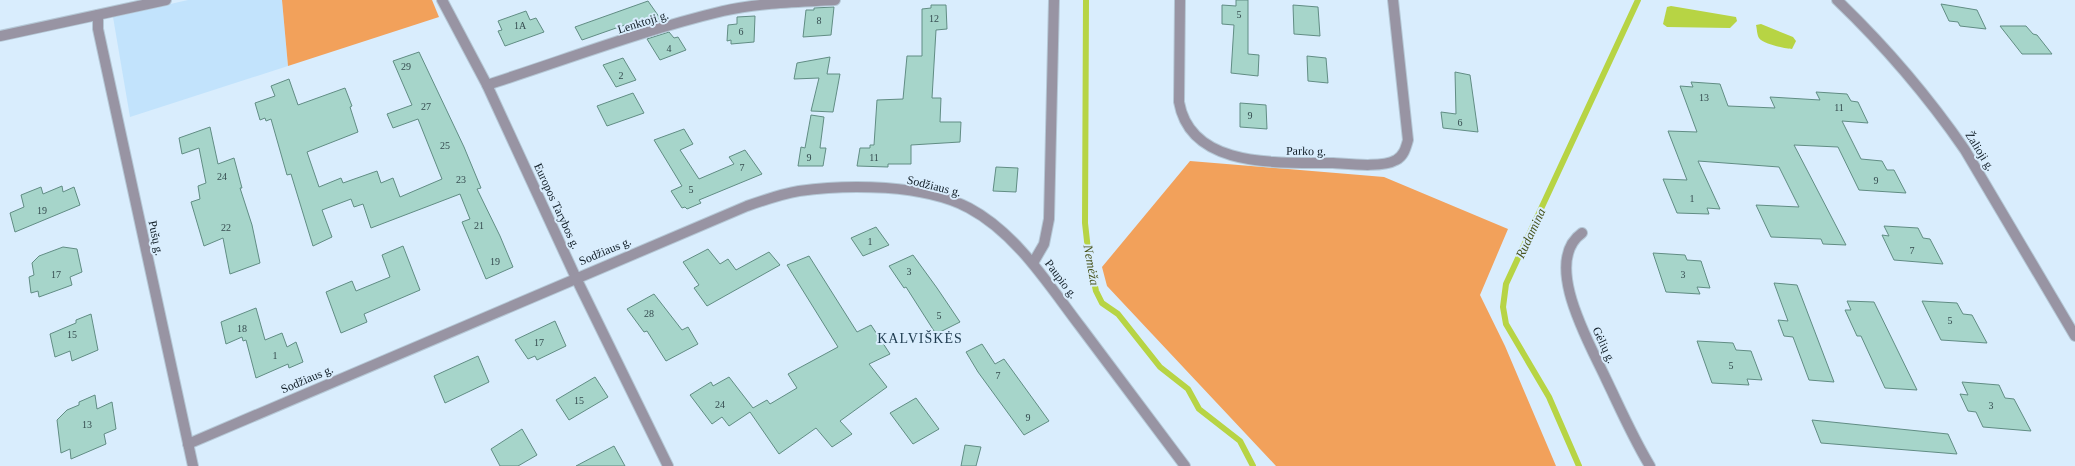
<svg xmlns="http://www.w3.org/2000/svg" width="2075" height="466" font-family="'Times New Roman',serif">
	<rect width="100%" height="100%" fill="#d9edfd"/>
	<!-- built -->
	<path fill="#c2e3fc" d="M188,0H282L288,66L130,117L113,17Z"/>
	<!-- green -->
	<g fill="#f2a15b">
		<path d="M282,0H432L439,17L288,66Z"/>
		<path d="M1190,161L1384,177L1508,229L1480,295L1505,346L1556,466H1276L1107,286L1102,267Z"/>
	</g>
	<!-- water -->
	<g fill="#b7d444">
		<path d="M1671,6L1736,17L1737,21L1730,28L1667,27L1663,24L1667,7Z"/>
		<path d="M1761,24L1793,37L1796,41L1792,49C1786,49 1763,44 1759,38C1757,35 1757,29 1756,25Z"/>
	</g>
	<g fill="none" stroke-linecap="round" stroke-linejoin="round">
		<!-- stream -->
		<g stroke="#b7d444" stroke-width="6">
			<path d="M1086,0L1085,223L1089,259L1096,291L1102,303L1118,314L1160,367L1188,389L1199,409L1240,441L1253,466"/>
			<path d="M1579,466L1549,397L1506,324L1503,307L1506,284L1638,0"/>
		</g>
	</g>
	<!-- building -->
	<g fill="#a6d5ca" stroke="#618d84">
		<path d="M1236,0H1248V54L1259,55L1258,76L1231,73L1234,25L1222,24V5L1236,6Z"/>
		<path d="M648,1L662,21L640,27L636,21L582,40L575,27Z"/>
		<path d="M1941,4L1977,10L1986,29L1960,26L1958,22L1949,21Z"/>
		<path d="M931,5H946L947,29L936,30L932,98H941L940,122H961L960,142L911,145V164H888V167L857,166L860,148H870V145H874L877,100L903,99L907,56H922V9L931,8Z"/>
		<path d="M1293,5L1318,7L1320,36L1294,34Z"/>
		<path d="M834,7L831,35L803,37L806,10H814V8Z"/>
		<path d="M526,11L530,20L536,18L544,32L505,46L498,31L502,30L498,21Z"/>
		<path d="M755,16L754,42L731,44V40L727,41L728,25L737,24V17Z"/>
		<path d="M2000,26H2026L2033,34L2037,35L2052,54H2022Z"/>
		<path d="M669,32L674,38L678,37L686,50L660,60L647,39Z"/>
		<path d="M419,52L464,147L481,188L477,189L500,236L513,267L486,279L462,222L470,219L460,194L371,228L363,204L354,207L351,199L322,210L332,237L313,246L291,174L287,175L271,119L266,121L265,118L260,120L255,103L275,96L271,86L289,79L298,105L345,88L352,106L350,107L358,132L307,152L319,187L341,178L343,183L377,171L381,183L393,178L400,197L442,179L418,119L393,128L387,114L412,105L393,61Z"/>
		<path d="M1307,56L1326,58L1328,83L1308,81Z"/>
		<path d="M830,57L827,74H840L833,112L811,111L819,78L794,79L797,63Z"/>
		<path d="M623,58L636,80L616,87L603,65Z"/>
		<path d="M1455,72L1470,75L1478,132L1443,128L1441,112L1456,114Z"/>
		<path d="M1691,82L1720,84L1728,106L1775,108L1770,97L1820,100L1816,92L1847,94L1851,101L1858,102L1868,123L1842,121L1861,159L1882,161L1887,170H1894L1906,193L1859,190L1838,147L1794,145L1846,245L1823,244L1821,239L1771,237L1756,205L1799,207L1779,167L1698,161L1720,209L1707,208L1709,214L1677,213L1663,179L1687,180L1668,131L1697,132L1680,86L1693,87Z"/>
		<path d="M633,93L644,113L607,126L597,106Z"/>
		<path d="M1240,103L1266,105L1267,129L1240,127Z"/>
		<path d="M811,115L824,117L820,148H826L823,166H798L801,147L805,148Z"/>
		<path d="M210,127L218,164L234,158L242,188H240L252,225L260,263L230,274L223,238L204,246L191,202L200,199L198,186L206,183L199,148L182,154L179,138Z"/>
		<path d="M684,129L693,144L680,150L699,179L734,164L729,157L745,150L762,174L699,200L701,203L687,209L685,207L682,208L671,191L682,186L654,140Z"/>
		<path d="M996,167L1018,168L1016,192L993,191Z"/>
		<path d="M62,186L63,192L74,187L80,205L15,232L10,213L24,207L21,195L41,187L43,194Z"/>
		<path d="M1884,226L1918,228L1923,238L1930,239L1943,264L1894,260L1882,235L1889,236Z"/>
		<path d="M876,227L889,245L863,256L851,238Z"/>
		<path d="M403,246L420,290L364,314L367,322L341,333L326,292L352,281L356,291L390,277L382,255Z"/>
		<path d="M63,247L77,249L82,272L70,277L72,285L39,297L38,291L31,293L29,277L34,275L32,263L39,256Z"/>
		<path d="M708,249L720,264L728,259L736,270L769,252L780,265L707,306L694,288L699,285L683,262Z"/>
		<path d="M1653,253L1685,255L1687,260L1701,261L1710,288L1697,287L1700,294L1666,292Z"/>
		<path d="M913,255L937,288L960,322L936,334L906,287L904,288L889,266Z"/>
		<path d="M809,256L857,332L871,325L890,354L869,364L887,387L840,421L852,434L832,447L816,428L779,454L750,412L729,426L722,417L712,424L690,395L711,382L713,386L729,377L753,408L767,400L770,404L797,388L788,374L838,347L787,265Z"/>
		<path d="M1774,283L1797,285L1834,382L1809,380L1793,337L1784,336L1778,320L1788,321Z"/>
		<path d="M654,294L682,330L688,327L698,344L666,361L647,331L644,332L627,309Z"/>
		<path d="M1847,301L1874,302L1917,390L1885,388L1861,336H1857L1845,310H1851Z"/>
		<path d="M1922,301L1957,303L1963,314L1972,315L1987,343L1941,340Z"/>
		<path d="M256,308L265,340L282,333L287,347L296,342L303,362L289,368L288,364L256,378L246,340L243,341L242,337L226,344L221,322Z"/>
		<path d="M91,314L98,350L72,361L70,351L55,357L50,334L76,323V320Z"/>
		<path d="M555,321L566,346L537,360L535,356L528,359L515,340Z"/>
		<path d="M1697,341L1733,343L1736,350L1751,351L1762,380L1747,379L1749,385L1712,383Z"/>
		<path d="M982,344L995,364L1004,359L1049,421L1024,435L978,372L966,352Z"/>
		<path d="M478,356L489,382L445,403L434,376Z"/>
		<path d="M595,377L608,397L569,420L556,400Z"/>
		<path d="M1962,382L1999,385L2005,398L2014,399L2031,431L1983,427L1976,412L1968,411L1960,394L1968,395Z"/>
		<path d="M95,395L97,409L112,402L116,429L104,434L106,444L71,459L70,449L61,453L57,420L67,410L79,405V402Z"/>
		<path d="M916,398L939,429L913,444L890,413Z"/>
		<path d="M1812,420L1948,434L1957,454L1821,443Z"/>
		<path d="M522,429L537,455L518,466H500L491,449Z"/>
		<path d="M965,445L981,447L976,466H961Z"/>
		<path d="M614,446L625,466H576Z"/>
	</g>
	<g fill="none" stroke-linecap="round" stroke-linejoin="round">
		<defs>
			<g id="minor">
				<path d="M442,0L487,85L576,278L668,466"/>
				<path d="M1180,0L1179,102C1191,170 1281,162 1333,163C1349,164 1382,168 1396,160C1404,156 1406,147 1408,140L1393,0"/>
				<path d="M1837,0C1885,46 1927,95 1965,150L2075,336"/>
				<path d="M98,15V29L193,466"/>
				<path d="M0,36L166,0"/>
				<path d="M487,85C565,60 643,30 723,11C759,3 798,2 835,0"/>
				<path d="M1582,233C1541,262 1591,346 1606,379C1620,408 1633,438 1650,466"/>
				<path d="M1033,263L1044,244L1049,219L1054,0"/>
				<path d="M188,444L747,206C764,200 781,194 799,191C848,184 924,184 969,208C1016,233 1048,284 1080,326C1115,372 1150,419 1185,466"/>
			</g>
		</defs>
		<!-- minor casing -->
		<use href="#minor" stroke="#b5c8d6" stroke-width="12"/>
		<!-- minor -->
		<use href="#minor" stroke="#9894a3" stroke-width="10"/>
	</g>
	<g text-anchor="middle" stroke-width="4" stroke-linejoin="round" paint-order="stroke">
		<!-- number labels -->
		<g font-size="10" fill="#364c50">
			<text x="1239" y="18">5</text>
			<text x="934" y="22">12</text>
			<text x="819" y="24">8</text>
			<text x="520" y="29">1A</text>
			<text x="741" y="35">6</text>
			<text x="669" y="52">4</text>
			<text x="406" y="70">29</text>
			<text x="621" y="79">2</text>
			<text x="1704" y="101">13</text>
			<text x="426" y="110">27</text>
			<text x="1839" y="111">11</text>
			<text x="1250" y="119">9</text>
			<text x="1460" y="126">6</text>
			<text x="445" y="149">25</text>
			<text x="809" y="161">9</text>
			<text x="874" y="161">11</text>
			<text x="742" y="171">7</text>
			<text x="222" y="180">24</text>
			<text x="461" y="183">23</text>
			<text x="1876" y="184">9</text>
			<text x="691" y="193">5</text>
			<text x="1692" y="202">1</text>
			<text x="42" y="214">19</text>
			<text x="479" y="229">21</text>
			<text x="226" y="231">22</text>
			<text x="870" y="245">1</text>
			<text x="1912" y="254">7</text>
			<text x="495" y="265">19</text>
			<text x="909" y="275">3</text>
			<text x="56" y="278">17</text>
			<text x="1683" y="278">3</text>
			<text x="649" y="317">28</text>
			<text x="939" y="319">5</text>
			<text x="1950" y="324">5</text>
			<text x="242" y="332">18</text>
			<text x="72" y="338">15</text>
			<text x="539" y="346">17</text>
			<text x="275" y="359">1</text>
			<text x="1731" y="369">5</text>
			<text x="998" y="379">7</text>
			<text x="579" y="404">15</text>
			<text x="720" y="408">24</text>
			<text x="1991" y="409">3</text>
			<text x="1028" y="421">9</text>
			<text x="87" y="428">13</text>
		</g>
		<!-- street labels -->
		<g font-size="12" fill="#111e27" stroke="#d9edfd">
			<text transform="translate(643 22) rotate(-17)" y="4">Lenktoji g.</text>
			<text transform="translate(1306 151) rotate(1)" y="4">Parko g.</text>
			<text transform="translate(1980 151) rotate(58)" y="4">Žalioji g.</text>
			<text transform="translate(934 186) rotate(14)" y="4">Sodžiaus g.</text>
			<text transform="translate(557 206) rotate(65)" y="4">Europos Tarybos g.</text>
			<text transform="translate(156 238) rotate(78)" y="4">Pušų g.</text>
			<text transform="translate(605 251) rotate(-23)" y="4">Sodžiaus g.</text>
			<text transform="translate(1061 279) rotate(53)" y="4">Paupio g.</text>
			<text transform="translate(1604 345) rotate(65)" y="4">Gėlių g.</text>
			<text transform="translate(307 379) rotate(-23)" y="4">Sodžiaus g.</text>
		</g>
		<!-- water labels -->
		<g font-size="13" font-style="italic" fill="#48541d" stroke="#d9edfd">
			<text transform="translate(1530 233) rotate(-65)" y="5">Rudamina</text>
			<text transform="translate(1092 265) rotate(80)" y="5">Nemėža</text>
		</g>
		<!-- quarter labels -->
		<g font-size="14" letter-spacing="1" fill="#1d3a4e" stroke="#d9edfd">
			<text x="920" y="343">KALVIŠKĖS</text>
		</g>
	</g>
</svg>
